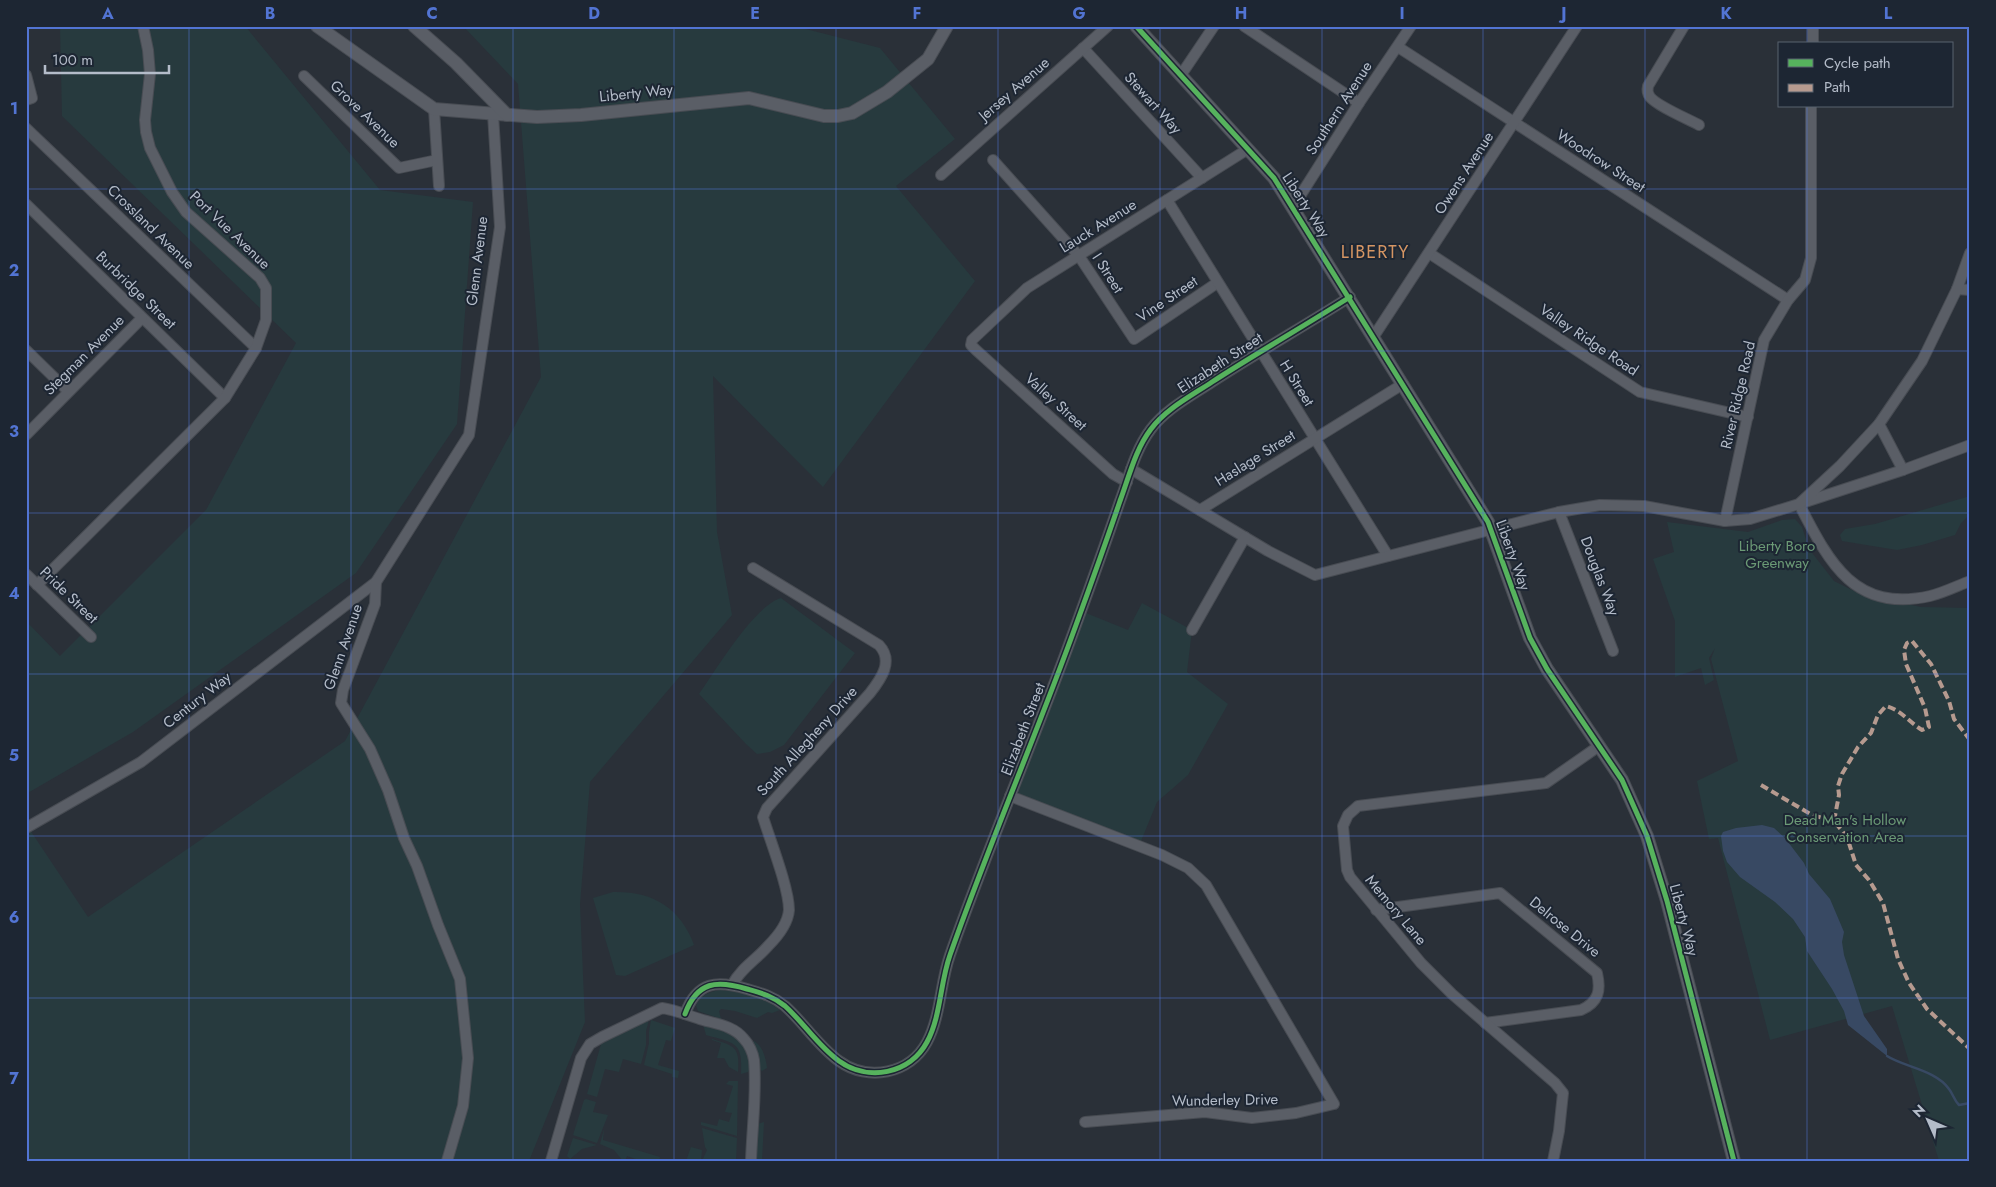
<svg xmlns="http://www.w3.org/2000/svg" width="1996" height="1187" font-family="Jost,sans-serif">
	<rect width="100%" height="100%" fill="#2a3038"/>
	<!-- green -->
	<g fill="#273a3e">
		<path d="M60,26H245L380,190L473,202L457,424L356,573L133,732L26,794V621L60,656L206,510L296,343L62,116Z"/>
		<path d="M463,26H794L880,48L955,139L896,186L975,281L823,487L713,376L717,532L732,615L590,782L580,904L585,1022L529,1161H26V824L88,917L345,741L541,377L518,84Z"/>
		<path d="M1970,496V518L1967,517L1961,523L1955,535L1922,545L1897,550L1842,541L1840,535L1845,529L1875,524Z"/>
		<path d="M1795,519L1802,527L1809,549L1834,581L1862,595L1921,607L1970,608V1161H1939L1892,1006L1770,1040L1718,838L1709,839L1697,781L1738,761L1711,659L1715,648L1709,658L1714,680L1705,685L1701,668L1675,677V621L1653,559L1674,552L1667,522L1748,532L1782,520Z"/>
		<path d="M781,598L855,653L784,745L770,752L757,754L746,744L699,694C716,670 754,606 781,598Z"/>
		<path d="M1142,603L1192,630L1187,672L1228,704L1188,775L1157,802L1139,846L1010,796L1081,611L1128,630Z"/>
		<path d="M613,892C652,891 680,907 694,945L625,976L616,975L593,898Z"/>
		<path d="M720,990C740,992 764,997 780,1010L772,1013L768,1012L757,1018L735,1011L721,1009L719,1011L721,1019L698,1011L696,1006C699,995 710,992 720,990Z"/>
		<path d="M649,1020L646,1031V1045L641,1064L623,1059L619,1072L605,1069L597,1097L587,1094L601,1044Z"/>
		<path d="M651,1020L675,1028L671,1041L666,1040L658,1065L679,1071L678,1078L672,1077V1074L644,1065L649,1043V1032Z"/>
		<path d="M703,1024C722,1029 739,1034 747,1053C750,1059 751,1067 748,1072L741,1074C743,1041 734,1043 706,1035Z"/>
		<path d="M712,1039C735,1046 740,1047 738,1072L729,1067L724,1058H717L721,1043L712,1040Z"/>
		<path d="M754,1041C763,1046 766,1059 767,1068L762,1071L759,1069L753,1042Z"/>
		<path d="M729,1081H738L737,1136L701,1125V1122L717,1126L719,1119L729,1122L732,1113L725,1112L733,1086L726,1084Z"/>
		<path d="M586,1099L596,1102L593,1112L608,1115L597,1143L573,1135L584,1100Z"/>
		<path d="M764,1122L762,1161H754L757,1124Z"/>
		<path d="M702,1128L737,1138L736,1161H702L707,1150L705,1147Z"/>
		<path d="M604,1129L603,1140L660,1157L659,1161H641L627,1156L625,1161H623L614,1150L600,1144Z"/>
		<path d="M573,1138L597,1145L582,1149L570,1159L567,1156Z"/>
		<path d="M691,1147L702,1150L701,1161H686Z"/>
	</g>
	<!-- water -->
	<path fill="#384963" d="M1762,825L1774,828L1785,838L1804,863L1809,874L1830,899L1844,932L1842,942L1844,955L1864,1016L1887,1049V1056L1848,1025L1844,1011L1832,989L1807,951L1805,937L1793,919L1775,902L1740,877L1727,862L1723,851L1721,836L1723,832L1736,828Z"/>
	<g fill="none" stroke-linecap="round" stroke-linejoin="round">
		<!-- stream -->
		<path stroke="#384963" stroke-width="2.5" d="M1887,1056C1904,1067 1936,1070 1949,1089C1953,1094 1954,1100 1959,1105L1970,1103"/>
		<defs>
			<g id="minor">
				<path d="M1244,26L1359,103"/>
				<path d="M1684,26L1648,86C1647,90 1647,93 1650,97C1657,106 1688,119 1699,125"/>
				<path d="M1813,44V26"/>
				<path d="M1398,47L1788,300"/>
				<path d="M1083,48L1202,178"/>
				<path d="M26,75L32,98L26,100"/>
				<path d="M1181,75L1214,26"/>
				<path d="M304,76L399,168L437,160"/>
				<path d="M434,109L439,186"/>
				<path d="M26,128L256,348"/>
				<path d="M993,160L1079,256L1134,339L1217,283"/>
				<path d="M941,175L1108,26"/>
				<path d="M1167,200L1388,556"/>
				<path d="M26,204L225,398"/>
				<path d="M1293,207L1359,103L1411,26"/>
				<path d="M1429,253L1640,392L1748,417"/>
				<path d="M1957,289L1970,290"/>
				<path d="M1374,336L1577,26"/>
				<path d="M26,350L68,391"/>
				<path d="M1879,424L1903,470"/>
				<path d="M26,435L142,318"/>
				<path d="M1970,445L1903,470L1799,504C1829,562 1854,613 1930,596C1943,593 1957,586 1970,581"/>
				<path d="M1131,469L1268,551L1315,575L1559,512L1600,505L1644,506L1725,521L1750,519L1799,504L1840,466L1879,424L1922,361L1957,289L1970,253"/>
				<path d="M1127,482L1113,474L976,350L971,345L972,340L1027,288L1248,149"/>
				<path d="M1200,510L1403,384"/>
				<path d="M1559,512L1613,651"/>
				<path d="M1725,521L1764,340L1788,300L1805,280L1811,258V106"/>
				<path d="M26,574L91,637"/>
				<path d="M37,585L225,398L256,348L266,320V288L260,278L186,212L172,192L150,148L146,132L145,120L150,74L148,50L143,26"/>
				<path d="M1192,630L1245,537"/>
				<path d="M1010,796L1162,855L1188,868L1206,885L1334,1104L1296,1113L1252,1118L1205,1112L1085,1122"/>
				<path d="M26,828L141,762L376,582"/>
				<path d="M1376,910L1500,893L1597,973C1601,990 1599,1002 1581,1010L1485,1023"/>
				<path d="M732,985C741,968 756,960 768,946C777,937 788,923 789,910C789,888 770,840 763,817L767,808L870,693C881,679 894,661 879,645L753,568"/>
				<path d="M685,1014C697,981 717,980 747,989C761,993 773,996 785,1006C804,1023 818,1046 839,1061C868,1082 910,1074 927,1042C941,1016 940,983 950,955C989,844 1036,736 1076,625C1091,584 1106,542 1120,501C1129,477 1135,450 1151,429C1166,409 1191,396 1212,382C1257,353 1304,326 1350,297"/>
				<path d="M447,1161L463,1106L468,1058L460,979L438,925L417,866L404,838L388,790L370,749L341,703L343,690L375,604L376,582L469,435L500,227L493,114"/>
				<path d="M551,1161L581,1058L590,1044L602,1037L662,1008C676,1010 689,1016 703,1020C717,1024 734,1026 744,1039C749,1044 753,1053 754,1060C757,1093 752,1128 751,1161"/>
				<path d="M1553,1161L1559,1131L1563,1093L1555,1083L1452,994L1421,963L1350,877L1347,870L1343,826L1348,815L1358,806L1546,783L1599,746"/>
			</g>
			<g id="tertiary">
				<path d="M317,26L434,109L537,117L581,115L749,98L824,116H838L852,113L887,92L928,59L947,26"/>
				<path d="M414,26L456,63L507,115"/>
				<path d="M1136,26L1274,178L1488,522L1530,638L1547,669L1622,780L1647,836L1667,901L1734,1161"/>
			</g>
		</defs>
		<!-- minor casing -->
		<use href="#minor" stroke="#484c53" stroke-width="12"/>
		<!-- tertiary casing -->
		<use href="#tertiary" stroke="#484c53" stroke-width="14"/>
		<!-- minor -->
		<use href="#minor" stroke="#5a5e66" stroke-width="10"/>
		<!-- tertiary -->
		<use href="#tertiary" stroke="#5a5e66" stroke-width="12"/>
		<!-- quiet -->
		<g stroke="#b69a8f" stroke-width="4" stroke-dasharray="8 4" stroke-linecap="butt">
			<path d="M1761,785L1812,815L1834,821L1847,837L1856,865L1869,880L1883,903L1898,959L1909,983L1927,1009L1970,1049"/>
			<path d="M1834,821L1839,795L1838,786L1842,774L1858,747L1871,733L1878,715L1886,706C1901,710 1909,722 1922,730L1929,727L1925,708L1906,664L1904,650L1907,643L1912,641L1931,664L1949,701L1954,719L1970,740"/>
		</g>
		<defs>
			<g id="cycleway">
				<path d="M1136,26L1274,178L1488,522L1530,638L1547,669L1622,780L1647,836L1667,901L1734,1161"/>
				<path d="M685,1014C697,981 717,980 747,989C761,993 773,996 785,1006C804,1023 818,1046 839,1061C868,1082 910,1074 927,1042C941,1016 940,983 950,955C989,844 1036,736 1076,625C1091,584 1106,542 1120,501C1129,477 1135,450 1151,429C1166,409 1191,396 1212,382C1257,353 1304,326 1350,297"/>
			</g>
		</defs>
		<!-- cycleway casing -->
		<use href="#cycleway" stroke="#1d2633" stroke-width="8"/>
		<!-- cycleway -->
		<use href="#cycleway" stroke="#56b35d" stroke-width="5"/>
	</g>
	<!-- grid -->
	<path fill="none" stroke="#5274d3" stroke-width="1" stroke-opacity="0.55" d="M189,26V1161M351,26V1161M513,26V1161M674,26V1161M836,26V1161M998,26V1161M1160,26V1161M1322,26V1161M1483,26V1161M1645,26V1161M1807,26V44M1807,106V1161M26,189H1970M26,351H1970M26,513H1970M26,674H1970M26,836H1970M26,998H1970"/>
	<g text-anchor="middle" stroke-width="4" stroke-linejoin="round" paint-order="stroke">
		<!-- street labels -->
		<g font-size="15" fill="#b4bcc9" stroke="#1d2633">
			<text transform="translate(1014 89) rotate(-41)" y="5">Jersey Avenue</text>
			<text transform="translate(636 93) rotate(-6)" y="5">Liberty Way</text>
			<text transform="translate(1153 103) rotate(48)" y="5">Stewart Way</text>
			<text transform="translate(1339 108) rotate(-57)" y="5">Southern Avenue</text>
			<text transform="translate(365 114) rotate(44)" y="5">Grove Avenue</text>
			<text transform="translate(1601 161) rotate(33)" y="5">Woodrow Street</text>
			<text transform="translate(1464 173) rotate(-57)" y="5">Owens Avenue</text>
			<text transform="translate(1306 205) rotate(57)" y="5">Liberty Way</text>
			<text transform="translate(1098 226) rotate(-32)" y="5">Lauck Avenue</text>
			<text transform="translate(151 227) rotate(44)" y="5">Crossland Avenue</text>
			<text transform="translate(230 230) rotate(44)" y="5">Port Vue Avenue</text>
			<text transform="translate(477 261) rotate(-83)" y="5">Glenn Avenue</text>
			<text transform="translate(1108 273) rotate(57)" y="5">I Street</text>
			<text transform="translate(136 290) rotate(44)" y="5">Burbridge Street</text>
			<text transform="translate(1167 299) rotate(-34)" y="5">Vine Street</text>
			<text transform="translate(1589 340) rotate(34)" y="5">Valley Ridge Road</text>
			<text transform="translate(84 355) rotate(-45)" y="5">Stegman Avenue</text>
			<text transform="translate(1220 363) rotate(-33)" y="5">Elizabeth Street</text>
			<text transform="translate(1297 383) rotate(58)" y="5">H Street</text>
			<text transform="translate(1738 395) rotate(-77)" y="5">River Ridge Road</text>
			<text transform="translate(1056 402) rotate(42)" y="5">Valley Street</text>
			<text transform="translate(1255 458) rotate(-32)" y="5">Haslage Street</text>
			<text transform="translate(1513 555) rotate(70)" y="5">Liberty Way</text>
			<text transform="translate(1600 576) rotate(69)" y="5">Douglas Way</text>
			<text transform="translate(69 595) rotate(44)" y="5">Pride Street</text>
			<text transform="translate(343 647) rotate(-71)" y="5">Glenn Avenue</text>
			<text transform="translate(197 700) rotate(-38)" y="5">Century Way</text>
			<text transform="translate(1023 729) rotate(-69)" y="5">Elizabeth Street</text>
			<text transform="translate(807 741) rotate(-48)" y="5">South Allegheny Drive</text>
			<text transform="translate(1396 910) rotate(50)" y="5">Memory Lane</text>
			<text transform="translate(1684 920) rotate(75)" y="5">Liberty Way</text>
			<text transform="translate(1565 927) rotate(39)" y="5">Delrose Drive</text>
			<text transform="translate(1225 1100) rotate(-1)" y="5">Wunderley Drive</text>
		</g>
		<!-- park labels -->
		<g font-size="15" fill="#6b9a76" stroke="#1d2633">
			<text x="1777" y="551">Liberty Boro<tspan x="1777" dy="17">Greenway</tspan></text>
			<text x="1845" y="825">Dead Man's Hollow<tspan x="1845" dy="17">Conservation Area</tspan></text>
		</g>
		<!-- quarter labels -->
		<g font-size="18" letter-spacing="1" fill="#d59563" stroke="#1d2633">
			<text x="1375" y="258">LIBERTY</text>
		</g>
	</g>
	<!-- border -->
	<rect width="1996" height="1187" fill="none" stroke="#1d2633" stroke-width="55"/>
	<!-- legend -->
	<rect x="1778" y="42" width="175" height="65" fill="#1d2633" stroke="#59626f"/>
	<rect x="1788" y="59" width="25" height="8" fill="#56b35d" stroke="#59626f"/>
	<text x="1824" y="68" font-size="15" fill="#b4bcc9">Cycle path</text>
	<rect x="1788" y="84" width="25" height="8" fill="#b69a8f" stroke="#59626f"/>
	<text x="1824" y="92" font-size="15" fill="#b4bcc9">Path</text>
	<!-- north arrow -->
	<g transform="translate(1928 1120) rotate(315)" stroke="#1d2633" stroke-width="4" paint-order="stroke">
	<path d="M0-4L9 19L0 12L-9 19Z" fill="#b4bcc9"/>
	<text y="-8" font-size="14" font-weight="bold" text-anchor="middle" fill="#b4bcc9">N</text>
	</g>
	<!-- scale -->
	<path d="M45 65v8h124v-8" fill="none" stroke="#b4bcc9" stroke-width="2.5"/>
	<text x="52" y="65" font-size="15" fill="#b4bcc9" stroke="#1d2633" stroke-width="4" paint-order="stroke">100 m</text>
	<rect x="28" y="28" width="1940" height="1132" fill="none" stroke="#5274d3" stroke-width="2"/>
	<g font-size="16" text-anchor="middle" font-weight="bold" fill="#5274d3">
		<text x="108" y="19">A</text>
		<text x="270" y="19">B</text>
		<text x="432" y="19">C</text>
		<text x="594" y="19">D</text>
		<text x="755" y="19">E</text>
		<text x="917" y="19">F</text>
		<text x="1079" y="19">G</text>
		<text x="1241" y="19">H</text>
		<text x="1402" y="19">I</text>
		<text x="1564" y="19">J</text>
		<text x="1726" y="19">K</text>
		<text x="1888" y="19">L</text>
		<text x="14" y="114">1</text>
		<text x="14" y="276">2</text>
		<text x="14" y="437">3</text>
		<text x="14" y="599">4</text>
		<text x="14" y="761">5</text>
		<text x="14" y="923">6</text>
		<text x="14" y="1084">7</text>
	</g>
</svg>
